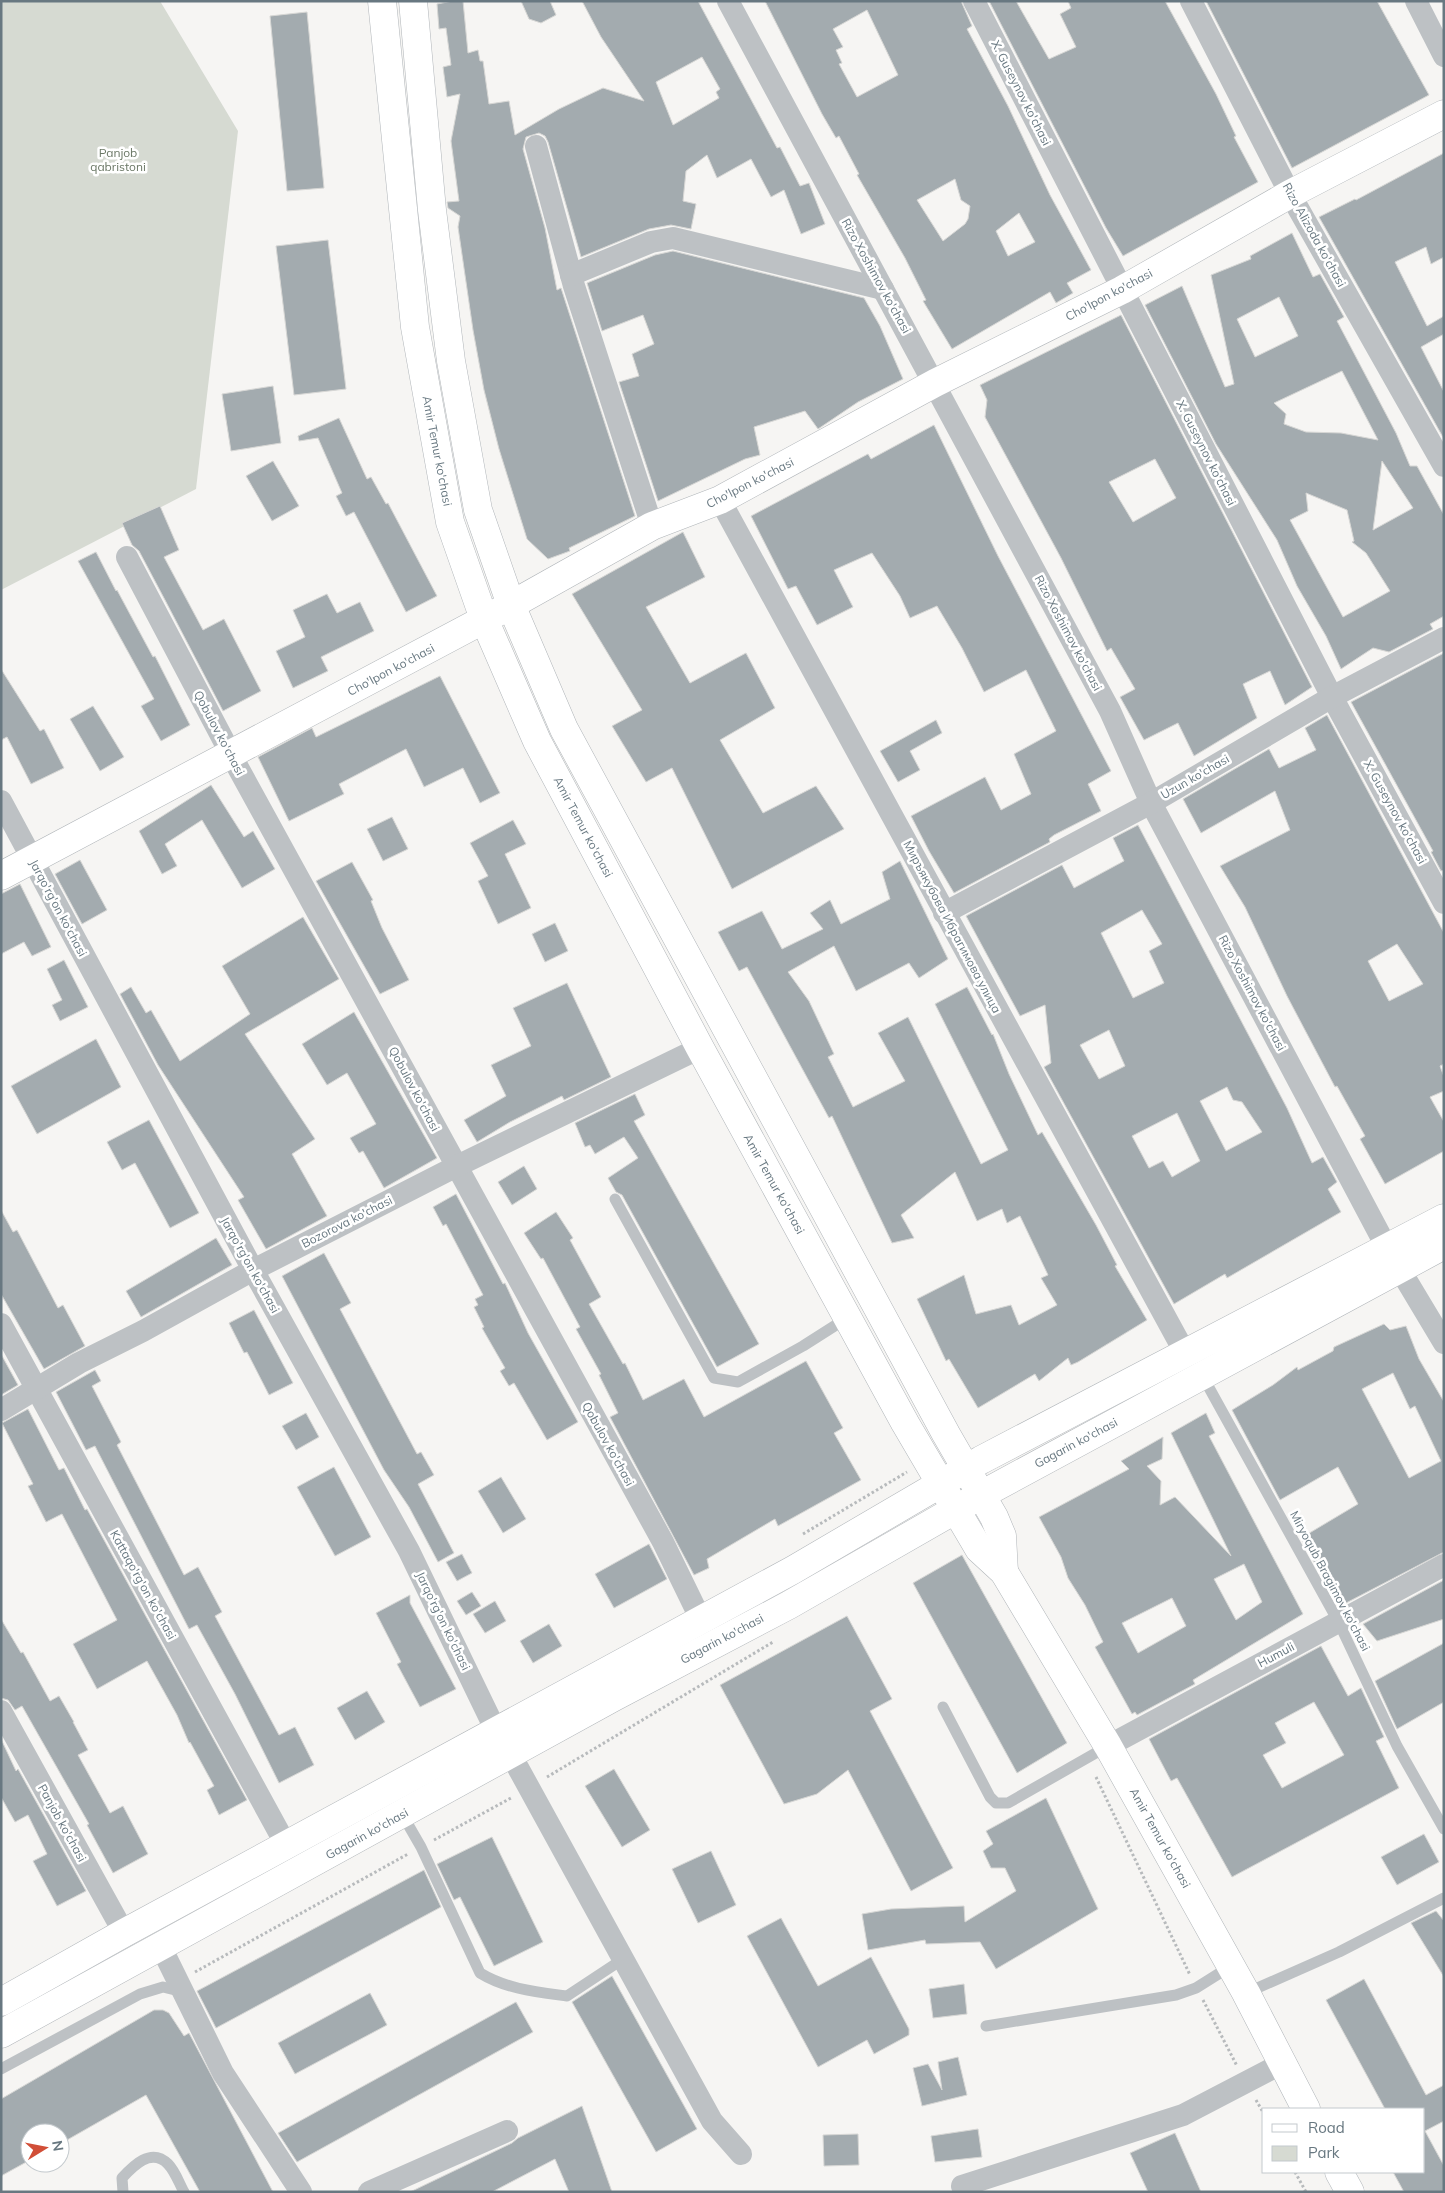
<svg xmlns="http://www.w3.org/2000/svg" width="1445" height="2193" font-family="Mulish,sans-serif">
	<rect width="100%" height="100%" fill="#f6f5f3"/>
	<!-- green -->
	<path fill="#d6dad2" d="M1,1H160L238,131L196,489L1,590Z"/>
	<!-- building -->
	<g fill="#a3abaf" stroke="#d7d7d5" fill-rule="evenodd">
		<path d="M453,1H463L468,53L478,50L480,61H483L489,104L509,101L515,135L559,109L603,88L644,101L601,37L582,1H698L777,148L780,147L800,186L809,183L825,224L801,234L784,190L771,197L751,159L717,178L707,155L686,171L683,201L696,204L691,229L671,225L649,229L581,257L548,142L545,136L539,133L526,137L523,149L545,228L557,290L561,288L635,516L569,548L570,551L548,559L527,539L499,449L484,390L473,330L458,227L460,216L448,208L447,202L459,201L451,141L460,94L447,97L443,67L451,65L446,28L439,29L437,4ZM702,57L720,89L716,92L719,98L673,125L656,82Z"/>
		<path d="M521,1H550L556,15L541,23L529,19Z"/>
		<path d="M765,1H961L972,26L967,29L1008,106L1050,195L1091,270L1067,283L1073,293L1056,303L1050,292L952,349L923,301L926,300L905,258L857,175L859,174L839,136L836,138L822,114ZM867,10L898,75L857,97L839,64L842,63L836,50L843,47L833,29ZM955,179L961,200L970,206L968,219L965,224L943,241L917,200ZM1019,213L1035,242L1008,256L996,231Z"/>
		<path d="M989,1H1016L1049,59L1076,47L1060,14L1071,8L1068,1H1165L1216,94L1236,136L1234,137L1258,182L1123,256L1106,228Z"/>
		<path d="M1206,1H1377L1429,95L1292,168Z"/>
		<path d="M307,12L324,188L287,191L270,16Z"/>
		<path d="M1444,153V257L1431,264L1426,247L1395,262L1427,326L1444,316V334L1421,347L1444,392V439L1319,217L1355,199L1356,200Z"/>
		<path d="M1292,233L1313,277L1320,274L1344,317L1337,321L1396,433L1410,466H1417L1444,515V616L1430,624L1433,629L1389,652L1373,648L1341,669L1326,636L1297,586L1277,540L1216,444L1145,305L1182,286L1225,387L1234,384L1211,275L1251,259L1250,256ZM1279,297L1298,336L1255,357L1237,319ZM1342,371L1378,440L1341,433L1306,432L1284,424L1286,414L1274,403ZM1382,461L1413,508L1373,530ZM1306,493L1347,510L1354,541L1352,542L1366,553L1390,591L1343,617L1290,520L1308,511Z"/>
		<path d="M328,240L346,389L294,395L276,246Z"/>
		<path d="M673,251L864,298L880,326L903,379L858,402L818,429L805,411L754,427L760,455L745,459L658,501L619,382L639,376L632,354L654,344L643,315L602,331L587,283L655,255Z"/>
		<path d="M1121,315L1312,687L1285,705L1270,671L1243,684L1257,718L1194,756L1178,723L1144,740L1120,697L1135,689L1111,648L1107,651L1061,558L985,417L987,400L980,385ZM1155,459L1176,498L1133,522L1109,482Z"/>
		<path d="M273,386L281,443L231,451L222,394Z"/>
		<path d="M339,418L367,479L371,477L386,504L388,503L437,596L406,612L354,512L346,516L336,496L342,493L318,438L299,441L298,436Z"/>
		<path d="M934,425L998,556L1111,771L1088,784L1101,811L1054,835L1049,839L1050,842L954,893L929,851L911,816L985,777L1001,810L1031,794L1014,754L1056,731L1026,670L984,692L962,648L937,606L910,618L900,596L872,553L834,570L853,607L817,625L796,586L788,589L751,516L868,454L871,459Z"/>
		<path d="M273,461L299,506L272,521L246,476Z"/>
		<path d="M160,506L179,550L164,557L203,630L224,619L261,691L223,711L165,600L139,551L132,545L122,523Z"/>
		<path d="M683,532L705,577L646,607L690,683L746,653L775,708L720,740L763,813L816,786L844,829L732,889L672,768L646,782L612,726L642,710L572,594Z"/>
		<path d="M96,552L116,591L117,590L153,657L155,656L190,725L161,741L141,706L154,699L78,561Z"/>
		<path d="M327,594L337,613L360,602L374,631L321,657L328,671L293,688L276,651L305,637L293,610Z"/>
		<path d="M1444,653V870L1441,871L1431,852L1433,851L1351,702Z"/>
		<path d="M1,669L40,731L44,729L64,768L31,784L7,737L1,740Z"/>
		<path d="M440,676L500,793L480,803L463,768L424,787L406,749L339,784L344,794L289,821L258,757L312,728L316,737Z"/>
		<path d="M93,706L124,757L100,771L70,719Z"/>
		<path d="M1327,715L1444,933V1064L1440,1066L1444,1077V1091L1430,1097L1444,1122V1151L1385,1184L1360,1139L1365,1136L1337,1086L1335,1087L1287,996L1245,907L1220,866L1290,830L1275,791L1201,833L1183,799L1269,749L1279,768L1316,750L1305,728ZM1397,944L1423,984L1389,1001L1368,961Z"/>
		<path d="M936,720L942,733L910,751L920,770L898,782L880,751Z"/>
		<path d="M211,785L244,837L253,831L275,869L242,888L202,820L165,844L177,866L162,874L139,831Z"/>
		<path d="M392,817L408,849L383,861L367,829Z"/>
		<path d="M513,820L526,844L505,854L531,908L498,924L478,881L488,876L470,843Z"/>
		<path d="M1138,825L1287,1108L1312,1163L1323,1157L1337,1182L1328,1189L1341,1212L1227,1278L1225,1274L1174,1304L1044,1067L1051,1063L1045,1005L1020,1016L966,916L1062,865L1074,888L1124,861L1113,838ZM1142,910L1162,944L1149,951L1164,983L1133,998L1101,933ZM1109,1030L1125,1066L1099,1079L1080,1045ZM1227,1087L1233,1100L1242,1102L1262,1132L1226,1151L1200,1101ZM1177,1113L1200,1161L1172,1177L1163,1161L1149,1168L1132,1136Z"/>
		<path d="M80,860L107,910L82,924L55,874Z"/>
		<path d="M900,861L948,959L919,978L909,963L856,991L834,946L788,972L809,1001L834,1054L828,1057L853,1107L905,1081L878,1033L908,1017L981,1164L1008,1150L935,1004L967,987L992,1035L993,1034L1009,1074L1038,1135L1042,1132L1096,1225L1117,1265L1115,1266L1147,1320L1078,1362L1071,1365L1068,1358L1039,1381L1035,1374L978,1408L949,1359L946,1361L917,1299L964,1275L976,1314L1011,1305L1019,1325L1057,1305L1041,1278L1048,1275L1020,1216L1007,1223L1002,1209L977,1221L955,1172L901,1215L914,1238L892,1243L832,1116L829,1118L747,967L739,971L718,932L762,911L782,949L823,929L810,913L830,900L841,924L890,899L882,872Z"/>
		<path d="M352,862L373,900L371,901L382,928L409,980L380,994L316,881Z"/>
		<path d="M20,884L51,947L32,956L24,942L1,954V894Z"/>
		<path d="M303,917L339,979L245,1034L315,1139L292,1154L327,1216L266,1249L238,1200L244,1197L158,1065L120,994L131,987L146,1013L151,1010L180,1061L250,1014L222,966Z"/>
		<path d="M555,923L568,951L545,962L532,934Z"/>
		<path d="M64,960L88,1007L60,1021L52,1005L62,1000L47,969Z"/>
		<path d="M567,983L611,1077L564,1100L562,1096L510,1122L477,1142L464,1120L506,1096L491,1065L531,1046L513,1008Z"/>
		<path d="M354,1012L437,1158L384,1188L363,1151L359,1153L350,1138L376,1124L347,1073L327,1085L302,1044Z"/>
		<path d="M96,1039L121,1087L37,1134L11,1086Z"/>
		<path d="M635,1094L645,1115L634,1121L759,1344L717,1367L622,1195L616,1192L608,1178L638,1158L624,1137L595,1154L590,1145L585,1147L575,1123Z"/>
		<path d="M149,1120L199,1213L170,1228L135,1163L122,1170L107,1142Z"/>
		<path d="M524,1166L537,1189L512,1205L498,1182Z"/>
		<path d="M456,1194L503,1284L505,1283L528,1333L578,1422L547,1440L514,1383L509,1386L500,1371L505,1368L482,1328L484,1327L474,1307L478,1305L475,1299L483,1295L446,1224L443,1226L433,1207Z"/>
		<path d="M1,1210L13,1232L17,1230L58,1308L63,1305L85,1346L44,1369L1,1294Z"/>
		<path d="M556,1212L573,1238L570,1240L601,1297L589,1304L623,1364L625,1363L643,1400L684,1379L704,1417L806,1361L843,1428L834,1433L861,1480L778,1526L775,1519L707,1559L709,1568L694,1575L610,1417L618,1413L599,1375L601,1374L576,1329L580,1327L543,1258L541,1259L524,1233Z"/>
		<path d="M216,1238L232,1265L141,1317L126,1291Z"/>
		<path d="M324,1253L351,1303L340,1309L417,1454L421,1452L434,1475L418,1484L454,1553L438,1562L409,1507L384,1470L282,1276Z"/>
		<path d="M254,1310L293,1383L269,1395L247,1352L244,1353L229,1323Z"/>
		<path d="M1384,1324L1390,1330L1406,1326L1419,1359L1444,1402V1552L1346,1603L1343,1599L1336,1602L1301,1538L1358,1504L1338,1467L1280,1500L1232,1410L1273,1385L1297,1367L1298,1370L1333,1351L1334,1347ZM1393,1373L1410,1409L1415,1406L1441,1461L1409,1478L1362,1389Z"/>
		<path d="M1,1354L18,1385L1,1395Z"/>
		<path d="M95,1370L101,1381L92,1386L121,1442L117,1445L184,1575L198,1567L222,1612L215,1616L279,1735L295,1727L314,1765L279,1783L235,1694L197,1625L189,1629L99,1454L95,1446L86,1450L56,1392Z"/>
		<path d="M28,1409L59,1470L64,1468L85,1510L87,1509L247,1800L219,1815L207,1790L214,1786L190,1742L189,1743L177,1715L147,1661L97,1689L73,1644L117,1620L62,1514L46,1522L28,1486L33,1484L2,1423Z"/>
		<path d="M306,1413L319,1437L296,1450L282,1426Z"/>
		<path d="M1206,1413L1215,1433L1209,1436L1303,1614L1193,1680L1195,1684L1137,1715L1135,1712L1132,1714L1095,1647L1103,1642L1085,1605L1068,1578L1061,1557L1039,1517L1129,1469L1121,1461L1163,1437L1162,1459L1147,1466L1161,1481L1160,1505L1175,1497L1231,1556L1171,1433ZM1244,1564L1262,1602L1236,1620L1214,1579ZM1172,1598L1186,1626L1138,1653L1122,1623Z"/>
		<path d="M334,1467L371,1537L335,1556L297,1487Z"/>
		<path d="M501,1477L526,1519L503,1533L478,1491Z"/>
		<path d="M649,1544L667,1579L614,1608L595,1574Z"/>
		<path d="M462,1554L472,1573L457,1581L446,1562Z"/>
		<path d="M962,1555L1067,1743L1017,1773L913,1583Z"/>
		<path d="M1444,1580V1619L1377,1641L1363,1624Z"/>
		<path d="M472,1592L481,1606L466,1615L457,1601Z"/>
		<path d="M410,1595V1603L456,1689L420,1707L397,1664L401,1662L376,1613Z"/>
		<path d="M495,1601L506,1621L485,1633L473,1614Z"/>
		<path d="M847,1616L892,1699L870,1711L953,1868L911,1891L848,1770L817,1794L784,1804L720,1685Z"/>
		<path d="M1,1619L21,1653L23,1652L50,1701L59,1696L74,1722H73L88,1750L78,1755L110,1813L123,1806L148,1854L113,1873L87,1825L89,1824L22,1706L15,1710L8,1700L1,1698Z"/>
		<path d="M549,1624L562,1646L533,1663L520,1641Z"/>
		<path d="M1444,1643V1702L1397,1729L1375,1681Z"/>
		<path d="M1321,1646L1348,1696L1361,1688L1384,1737L1376,1741L1399,1788L1232,1877L1177,1778L1171,1781L1149,1739ZM1314,1702L1344,1755L1282,1788L1263,1755L1286,1743L1275,1723Z"/>
		<path d="M367,1691L385,1722L355,1740L337,1708Z"/>
		<path d="M1,1739L16,1771L18,1769L86,1891L57,1906L33,1861L47,1854L28,1815L15,1822L1,1797Z"/>
		<path d="M614,1769L650,1830L622,1847L585,1786Z"/>
		<path d="M1046,1798L1098,1909L996,1969L980,1942L926,1944L925,1940L868,1950L862,1914L891,1909L964,1906L965,1922L1016,1891L1005,1868H991L983,1851L993,1844L986,1831Z"/>
		<path d="M1424,1834L1439,1862L1397,1885L1381,1857Z"/>
		<path d="M492,1837L543,1942L494,1966L460,1897L454,1900L437,1864Z"/>
		<path d="M711,1851L736,1905L698,1923L672,1869Z"/>
		<path d="M424,1870L441,1907L216,2028L197,1991Z"/>
		<path d="M1436,1911L1444,1921V1977L1411,1923Z"/>
		<path d="M781,1918L818,1986L871,1957L909,2029V2035L874,2054L867,2040L818,2067L747,1936Z"/>
		<path d="M612,1976L697,2129L656,2152L572,2002Z"/>
		<path d="M1364,1979L1426,2095L1444,2085V2121L1425,2131L1444,2166V2192H1404L1393,2172H1424V2109H1385L1326,2000Z"/>
		<path d="M964,1984L967,2014L933,2018L929,1989Z"/>
		<path d="M370,1993L387,2025L295,2074L278,2043Z"/>
		<path d="M516,2002L533,2032L297,2162L278,2133Z"/>
		<path d="M154,2010H163L169,2013L184,2036L189,2033L273,2192H200L146,2095L60,2144V2133H30V2160L1,2176V2099Z"/>
		<path d="M958,2057L967,2095L922,2106L913,2068L928,2064L942,2090L938,2062Z"/>
		<path d="M582,2106L612,2192H569L555,2159L492,2192H410L512,2143L518,2138Z"/>
		<path d="M978,2129L982,2157L935,2162L931,2136Z"/>
		<path d="M1175,2133L1201,2192H1148L1130,2153Z"/>
		<path d="M858,2134L859,2165L824,2166L823,2135Z"/>
	</g>
	<g fill="none" stroke-linecap="round" stroke-linejoin="round">
		<defs>
			<g id="secondary">
				<path d="M382,1L415,327L450,522L484,619L537,741L700,1048L905,1423L979,1549L1004,1572L1108,1746L1246,1993L1306,2109"/>
				<path d="M413,1L432,210L451,361L478,510L511,605L564,729L946,1434L994,1517L1002,1536L1004,1572"/>
				<path d="M1,876L511,605L652,526L720,500L935,383L1122,290L1290,194L1444,114"/>
				<path d="M1,2002L124,1933L793,1570L981,1460L1444,1218"/>
				<path d="M1,2034L614,1697L789,1605L981,1495L1444,1245"/>
				<path d="M1339,2172L1350,2192"/>
			</g>
		</defs>
		<!-- secondary casing -->
		<use href="#secondary" stroke="#b0b5b9" stroke-width="29"/>
		<!-- path -->
		<g stroke="#b7babc" stroke-width="3" stroke-dasharray="2.5 2.5" stroke-linecap="butt">
			<path d="M803,1534L907,1472"/>
			<path d="M547,1777L773,1642"/>
			<path d="M1096,1777L1190,1975"/>
			<path d="M434,1840L511,1798"/>
			<path d="M195,1972L408,1854"/>
			<path d="M1203,2000L1237,2066"/>
			<path d="M1256,2100L1264,2114"/>
			<path d="M1295,2172L1306,2192"/>
		</g>
		<!-- lane -->
		<g stroke="#bdc1c4" stroke-width="11">
			<path d="M615,1199L714,1378L738,1382L803,1346L847,1318"/>
			<path d="M1202,1375L1338,1621L1397,1746L1444,1829"/>
			<path d="M943,1707L990,1797L996,1803H1008L1108,1746"/>
			<path d="M402,1814L421,1847L480,1973C506,1989 537,1992 567,1996L623,1959"/>
			<path d="M1246,1993L1339,1952L1444,1898"/>
			<path d="M986,2026L1176,1995L1196,1988L1231,1966"/>
			<path d="M1,2069L140,1994L163,1987L183,1992"/>
			<path d="M123,2192L122,2178C133,2166 151,2147 168,2164C175,2171 179,2183 184,2192"/>
		</g>
		<!-- street -->
		<g stroke="#bdc1c4" stroke-width="22">
			<path d="M728,1L1110,711L1151,803L1387,1248L1444,1343"/>
			<path d="M974,1L1332,697L1444,903"/>
			<path d="M1191,1L1290,194L1444,466"/>
			<path d="M1416,1L1444,56"/>
			<path d="M536,146L574,286L652,526"/>
			<path d="M571,275L651,242L673,238L883,289"/>
			<path d="M720,500L1185,1353"/>
			<path d="M127,557L236,764L663,1542L701,1620"/>
			<path d="M1,801L253,1270L409,1551L496,1731"/>
			<path d="M944,913L1151,803L1332,697L1444,638"/>
			<path d="M1,1324L286,1845"/>
			<path d="M1,1410L79,1363L143,1331L253,1270L455,1167L700,1048"/>
			<path d="M1,1711L124,1933"/>
			<path d="M1108,1746L1444,1565"/>
			<path d="M511,1755L712,2121L741,2154"/>
			<path d="M161,1947L223,2073L301,2192"/>
			<path d="M962,2186L1183,2115L1281,2064"/>
			<path d="M369,2192L507,2131"/>
		</g>
		<!-- secondary -->
		<use href="#secondary" stroke="#fff" stroke-width="28"/>
	</g>
	<g text-anchor="middle" stroke-width="5" stroke-linejoin="round" paint-order="stroke">
		<!-- street labels -->
		<g font-size="12" fill="#687881" stroke="#fff">
			<text transform="translate(1021 93) rotate(63)" y="4">X. Guseynov ko'chasi</text>
			<text transform="translate(1314 235) rotate(61)" y="4">Rizo Alizoda ko'chasi</text>
			<text transform="translate(876 276) rotate(61)" y="4">Rizo Xoshimov ko'chasi</text>
			<text transform="translate(1109 295) rotate(-28)" y="4">Cho'lpon ko'chasi</text>
			<text transform="translate(437 451) rotate(79)" y="4">Amir Temur ko'chasi</text>
			<text transform="translate(1206 453) rotate(63)" y="4">X. Guseynov ko'chasi</text>
			<text transform="translate(750 483) rotate(-27)" y="4">Cho'lpon ko'chasi</text>
			<text transform="translate(1068 633) rotate(62)" y="4">Rizo Xoshimov ko'chasi</text>
			<text transform="translate(391 670) rotate(-28)" y="4">Cho'lpon ko'chasi</text>
			<text transform="translate(219 733) rotate(62)" y="4">Qobulov ko'chasi</text>
			<text transform="translate(1195 777) rotate(-30)" y="4">Uzun ko'chasi</text>
			<text transform="translate(1395 812) rotate(61)" y="4">X. Guseynov ko'chasi</text>
			<text transform="translate(583 827) rotate(62)" y="4">Amir Temur ko'chasi</text>
			<text transform="translate(58 908) rotate(62)" y="4">Jarqo'rg'on ko'chasi</text>
			<text transform="translate(952 927) rotate(62)" y="4">Миръякубова Ибрагимова улица</text>
			<text transform="translate(1252 993) rotate(62)" y="4">Rizo Xoshimov ko'chasi</text>
			<text transform="translate(414 1089) rotate(62)" y="4">Qobulov ko'chasi</text>
			<text transform="translate(774 1184) rotate(61)" y="4">Amir Temur ko'chasi</text>
			<text transform="translate(347 1222) rotate(-27)" y="4">Bozorova ko'chasi</text>
			<text transform="translate(250 1265) rotate(61)" y="4">Jarqo'rg'on ko'chasi</text>
			<text transform="translate(1076 1443) rotate(-28)" y="4">Gagarin ko'chasi</text>
			<text transform="translate(608 1444) rotate(61)" y="4">Qobulov ko'chasi</text>
			<text transform="translate(1330 1581) rotate(62)" y="4">Miryoqub Bragimov ko'chasi</text>
			<text transform="translate(143 1585) rotate(61)" y="4">Kattaqo'rg'on ko'chasi</text>
			<text transform="translate(443 1621) rotate(64)" y="4">Jarqo'rg'on ko'chasi</text>
			<text transform="translate(722 1639) rotate(-28)" y="4">Gagarin ko'chasi</text>
			<text transform="translate(1276 1655) rotate(-28)" y="4">Humuli</text>
			<text transform="translate(62 1823) rotate(61)" y="4">Panjob ko'chasi</text>
			<text transform="translate(367 1834) rotate(-29)" y="4">Gagarin ko'chasi</text>
			<text transform="translate(1160 1838) rotate(61)" y="4">Amir Temur ko'chasi</text>
		</g>
		<!-- park labels -->
		<g font-size="12" fill="#6b7866" stroke="#fff">
			<text x="118" y="157">Panjob<tspan x="118" dy="14">qabristoni</tspan></text>
		</g>
	</g>
	<!-- border -->
	<rect width="1445" height="2193" fill="none" stroke="#687881" stroke-width="5"/>
	<!-- legend -->
	<rect x="1262" y="2108" width="162" height="65" fill="#ffffff" stroke="#c3c9cd"/>
	<rect x="1272" y="2124" width="25" height="8" fill="#ffffff" stroke="#c3c9cd"/>
	<text x="1308" y="2133" font-size="15" fill="#687881">Road</text>
	<rect x="1272" y="2146" width="25" height="15" fill="#d6dad2" stroke="#c3c9cd"/>
	<text x="1308" y="2158" font-size="15" fill="#687881">Park</text>
	<!-- north arrow -->
	<g transform="translate(45 2148) rotate(80)"><circle r="24" fill="#ffffff" stroke="#c3c9cd"/>
	<path d="M0-4L9 19L0 12L-9 19Z" fill="#d14e37"/>
	<text y="-8" font-size="14" font-weight="bold" text-anchor="middle" fill="#687881">N</text>
	</g>
</svg>
